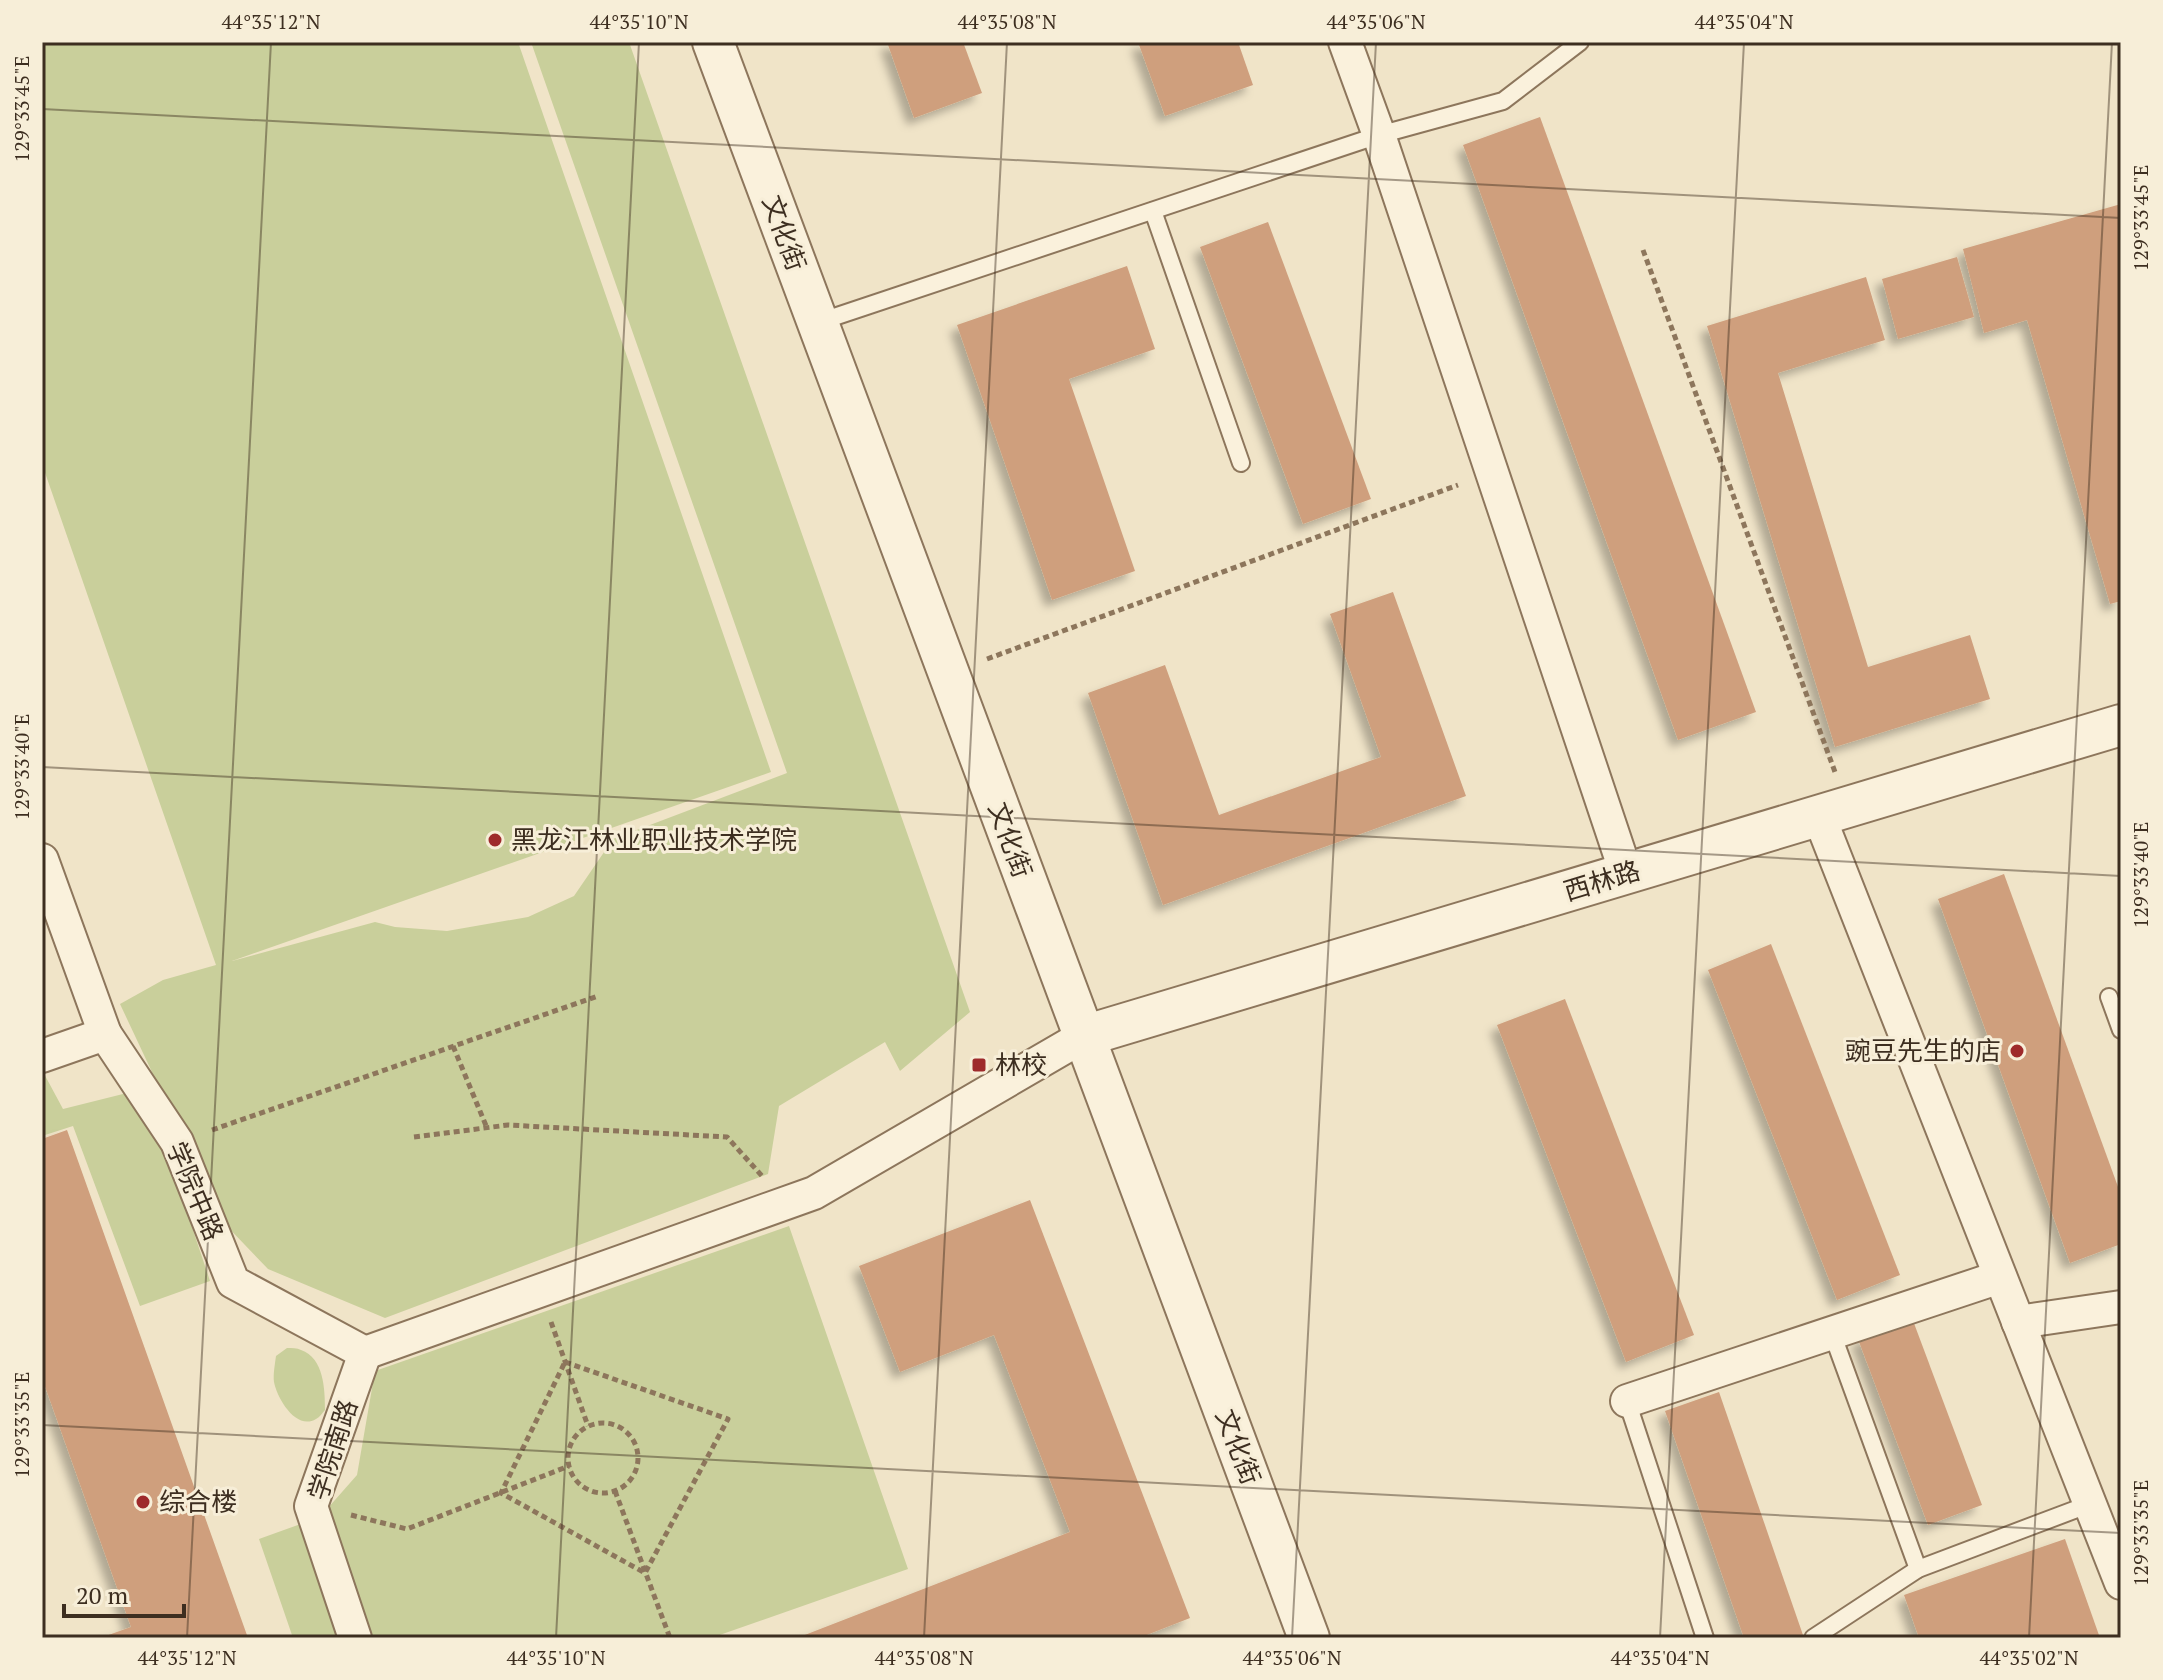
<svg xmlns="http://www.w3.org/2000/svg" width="2163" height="1680" font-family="'PT Serif','Noto Sans SC',serif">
	<defs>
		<filter id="shadow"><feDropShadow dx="-7" dy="7" stdDeviation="4" flood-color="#0004"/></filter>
	</defs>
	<rect width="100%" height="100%" fill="#f0e4c8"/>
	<!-- green -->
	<g fill="#c9cf9b">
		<path d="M42,42H518L771,772L232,961L375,922L395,927L447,931L528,917L574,896L613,839L787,773L531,42H629L970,1012L900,1071L885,1042L779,1106L768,1174L385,1318L268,1269L222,1221L120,1004L163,980L216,965L42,464Z"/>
		<path d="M42,1070L63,1109L127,1093L166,1149L210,1281L140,1306L73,1126L42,1136Z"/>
		<path d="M789,1226L908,1569L711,1638H293L259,1539L320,1517L357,1475L375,1371Z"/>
		<path d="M287,1348C292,1348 297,1348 301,1350C324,1358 325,1389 325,1410C322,1413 320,1417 316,1419C296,1431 277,1398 274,1382C273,1374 275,1364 276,1356Z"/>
	</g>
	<!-- building -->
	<g fill="#cf9f7d" filter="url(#shadow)">
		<path d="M887,42H963L982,93L914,118Z"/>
		<path d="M1138,42H1238L1253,85L1165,116Z"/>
		<path d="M1540,117L1756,712L1678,740L1463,145Z"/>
		<path d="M2121,204V601L2110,604L2027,320L1984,333L1963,249Z"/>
		<path d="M1268,222L1371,499L1303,524L1200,247Z"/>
		<path d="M1957,257L1974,317L1898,339L1882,279Z"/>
		<path d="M1127,266L1155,349L1069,379L1135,571L1052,600L957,325Z"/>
		<path d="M1866,277L1885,340L1778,373L1868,667L1970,635L1990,699L1835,747L1707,326Z"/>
		<path d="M1393,592L1466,796L1163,905L1088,693L1165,665L1219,815L1381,757L1330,614Z"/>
		<path d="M2004,874L2121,1195V1244L2070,1263L1938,899Z"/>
		<path d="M1771,944L1900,1275L1837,1300L1708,970Z"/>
		<path d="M1565,999L1694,1335L1626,1362L1497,1025Z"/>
		<path d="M67,1130L248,1638H100L131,1627L42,1378V1139Z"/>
		<path d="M1030,1200L1190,1618L1139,1638H797L1070,1532L994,1335L900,1372L859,1266Z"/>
		<path d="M1912,1318L1982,1505L1928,1525L1858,1339Z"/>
		<path d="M1719,1392L1804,1638H1744L1665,1411Z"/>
		<path d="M2065,1539L2100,1638H1919L1904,1595Z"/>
	</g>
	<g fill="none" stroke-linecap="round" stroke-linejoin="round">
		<defs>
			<g id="service">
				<path d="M1153,211L1241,463"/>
				<path d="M819,322L1379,135L1503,101L1580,42"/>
				<path d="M2109,997L2121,1030"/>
				<path d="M1832,1333L1918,1569"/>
				<path d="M1627,1401L1705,1638"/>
				<path d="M1813,1638L1918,1569L2090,1504"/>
			</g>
			<g id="minor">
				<path d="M1345,42L1379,135L1626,873"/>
				<path d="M1819,816L2121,1583"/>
				<path d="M42,860L105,1034"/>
				<path d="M42,1056L105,1034L177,1142L233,1282L365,1353"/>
				<path d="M2018,1322L2121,1307"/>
				<path d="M365,1353L814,1193L1084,1036"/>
				<path d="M1627,1401L2000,1277"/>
				<path d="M355,1638L311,1506L365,1353"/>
			</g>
			<g id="tertiary">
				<path d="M713,42L1309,1638"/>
				<path d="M1084,1036L2121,725"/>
			</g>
		</defs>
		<!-- service casing -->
		<use href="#service" stroke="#8d765c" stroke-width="20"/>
		<!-- minor casing -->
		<use href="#minor" stroke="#8d765c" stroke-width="36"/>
		<!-- tertiary casing -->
		<use href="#tertiary" stroke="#8d765c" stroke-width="44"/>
		<!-- path -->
		<g stroke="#8d765c" stroke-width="5" stroke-dasharray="6 4" stroke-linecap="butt">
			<path d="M1643,250L1835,772"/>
			<path d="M987,659L1458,485"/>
			<path d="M453,1046L487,1128"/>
			<path d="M212,1130L598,996"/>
			<path d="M414,1137L508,1125L727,1137L762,1176"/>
			<path d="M551,1322L588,1426"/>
			<path d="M565,1362L728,1419L645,1573L501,1493Z"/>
			<circle cx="603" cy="1458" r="35"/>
			<path d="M615,1491L670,1638"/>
			<path d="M351,1515L407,1529L569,1466"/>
		</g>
		<!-- service -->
		<use href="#service" stroke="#faf1dc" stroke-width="16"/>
		<!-- minor -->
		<use href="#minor" stroke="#faf1dc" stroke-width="32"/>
		<!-- tertiary -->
		<use href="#tertiary" stroke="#faf1dc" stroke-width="40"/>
	</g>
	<!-- ticks -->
	<path fill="none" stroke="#3d2e20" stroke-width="2" stroke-opacity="0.45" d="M42,109L2121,218M42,767L2121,876M42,1425L2121,1533M187,1638L271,42M556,1638L639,42M924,1638L1007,42M1292,1638L1376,42M1660,1638L1744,42M2029,1638L2112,42"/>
	<!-- markers -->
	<g fill="#9e2a2b" stroke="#f7eed8" stroke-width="3">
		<circle cx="495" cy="840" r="8"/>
		<circle cx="2017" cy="1051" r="8"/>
		<rect x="971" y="1057" width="16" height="16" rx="4"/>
		<circle cx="143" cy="1502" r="8"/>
	</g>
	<g text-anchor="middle" stroke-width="6" stroke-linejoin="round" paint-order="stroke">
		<!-- street labels -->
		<g font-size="26" fill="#3d2e20" stroke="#f7eed8">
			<text transform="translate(784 233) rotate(70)" y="9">文化街</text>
			<text transform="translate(1010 840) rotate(70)" y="9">文化街</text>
			<text transform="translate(1602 881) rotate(-17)" y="9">西林路</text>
			<text transform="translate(195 1191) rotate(67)" y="9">学院中路</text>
			<text transform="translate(1238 1447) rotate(69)" y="9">文化街</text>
			<text transform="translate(333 1450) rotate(-72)" y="9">学院南路</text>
		</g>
		<!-- poi labels -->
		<g font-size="26" fill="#3d2e20" stroke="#f7eed8" text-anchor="start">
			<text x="511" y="849">黑龙江林业职业技术学院</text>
			<text x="2001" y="1060" text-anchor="end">豌豆先生的店</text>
			<text x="995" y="1074">林校</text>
			<text x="159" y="1511">综合楼</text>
		</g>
	</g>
	<!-- border -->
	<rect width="2163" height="1680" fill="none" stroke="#f7eed8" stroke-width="88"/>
	<!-- scale -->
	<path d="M64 1604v12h120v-12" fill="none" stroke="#3d2e20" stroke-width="4"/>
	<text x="76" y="1604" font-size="24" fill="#3d2e20" stroke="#f7eed8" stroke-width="6" paint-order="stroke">20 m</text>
	<rect x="44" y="44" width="2075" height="1592" fill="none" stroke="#3d2e20" stroke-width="3"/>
	<g font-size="20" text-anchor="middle" fill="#3d2e20">
		<text x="271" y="29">44°35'12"N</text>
		<text x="639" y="29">44°35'10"N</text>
		<text x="1007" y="29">44°35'08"N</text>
		<text x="1376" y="29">44°35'06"N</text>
		<text x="1744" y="29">44°35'04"N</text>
		<text transform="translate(22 109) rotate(-90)" y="7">129°33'45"E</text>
		<text transform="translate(2141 218) rotate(-90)" y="7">129°33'45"E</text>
		<text transform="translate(22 767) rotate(-90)" y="7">129°33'40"E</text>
		<text transform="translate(2141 875) rotate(-90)" y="7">129°33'40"E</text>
		<text transform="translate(22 1425) rotate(-90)" y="7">129°33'35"E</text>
		<text transform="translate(2141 1533) rotate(-90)" y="7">129°33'35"E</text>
		<text x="187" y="1665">44°35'12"N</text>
		<text x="556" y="1665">44°35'10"N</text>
		<text x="924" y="1665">44°35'08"N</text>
		<text x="1292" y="1665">44°35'06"N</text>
		<text x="1660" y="1665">44°35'04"N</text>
		<text x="2029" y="1665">44°35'02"N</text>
	</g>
</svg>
